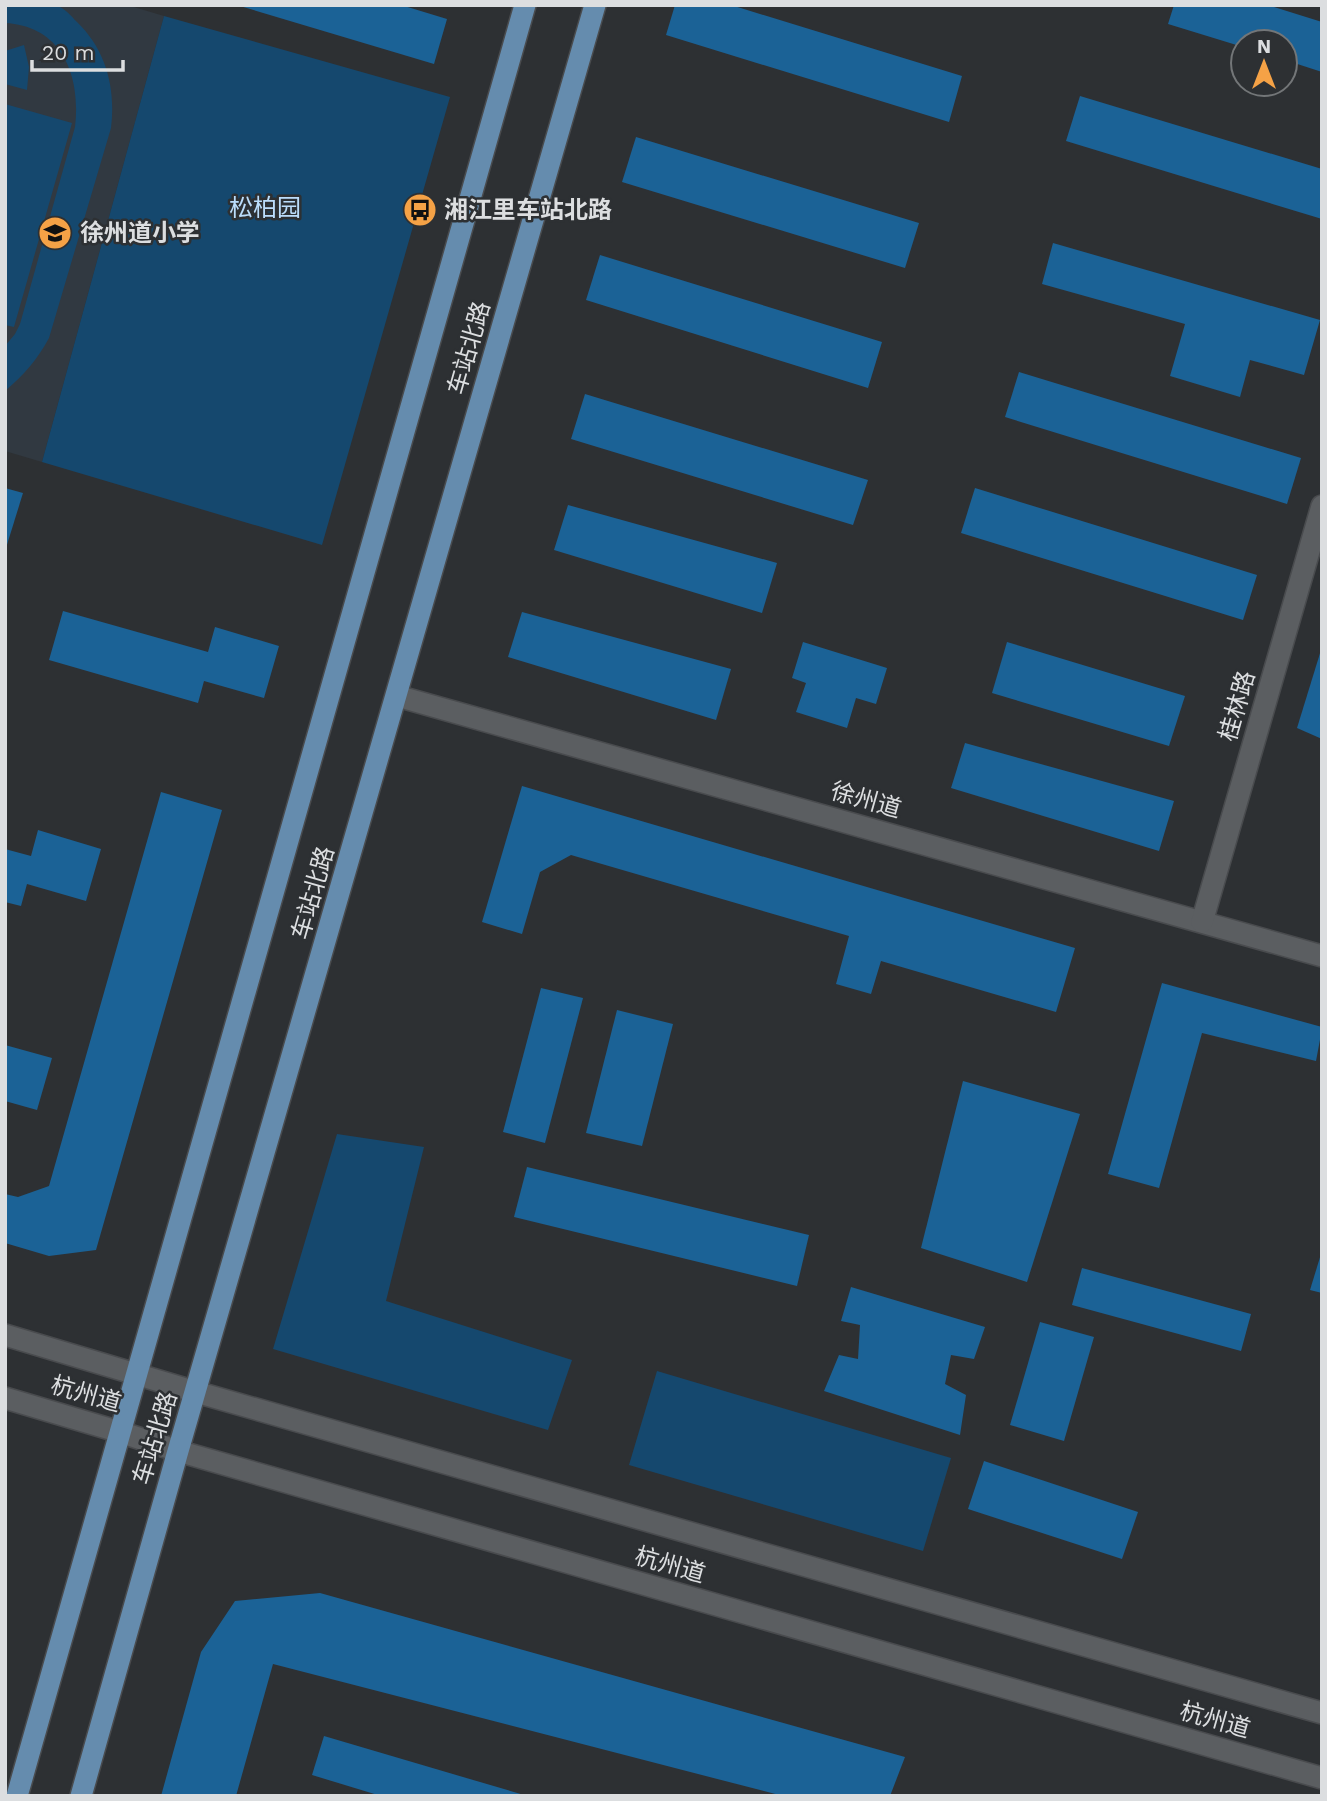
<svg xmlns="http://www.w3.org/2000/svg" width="1327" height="1801" font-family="'Work Sans','Noto Sans SC',sans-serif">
	<rect width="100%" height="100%" fill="#2d3033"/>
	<!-- built -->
	<path fill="#313941" d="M5,5H127L164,16L42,462L5,451Z"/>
	<!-- green -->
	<g fill="#15486e">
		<path d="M5,5C21,5 40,2 55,5C64,7 71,16 77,22C106,50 116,88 111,128L49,338C37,360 24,375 5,391V346L15,334L20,324L75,127C81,77 63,26 5,23Z"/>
		<path d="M164,16L450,97L322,545L42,462Z"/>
		<path d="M24,45L29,67L27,90L5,84V51Z"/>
		<path d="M5,104L72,123L14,327L5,325Z"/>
		<path d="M337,1134L424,1147L386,1301L572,1360L548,1430L273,1349Z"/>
		<path d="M657,1371L951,1458L923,1551L629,1465Z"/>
	</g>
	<!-- building -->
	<g fill="#1b6296">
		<path d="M401,5L447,19L434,64L240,6Z"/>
		<path d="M675,5H731L962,76L949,122L666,35Z"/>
		<path d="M1174,5H1268L1322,22V72L1285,60V42H1243V47L1168,24Z"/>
		<path d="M1080,96L1322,169V219L1066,141Z"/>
		<path d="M636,137L919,223L905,268L622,182Z"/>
		<path d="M1053,243L1320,320L1304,375L1250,360L1240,397L1170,376L1185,324L1042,284Z"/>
		<path d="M600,255L882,342L868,388L586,300Z"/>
		<path d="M1019,372L1301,458L1287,504L1005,417Z"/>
		<path d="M585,394L868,480L853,525L571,439Z"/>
		<path d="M5,488L23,493L6,548H5Z"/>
		<path d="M975,488L1257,575L1243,620L961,533Z"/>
		<path d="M568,505L777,563L762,613L554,550Z"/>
		<path d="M63,611L208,652L215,627L279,646L264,698L204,681L198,703L49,660Z"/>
		<path d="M522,612L731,669L716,720L508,657Z"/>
		<path d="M803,642L887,668L876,704L856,698L847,728L796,712L806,683L792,678Z"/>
		<path d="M1007,642L1185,696L1169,746L992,693Z"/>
		<path d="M1321,650H1322V739L1297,728Z"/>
		<path d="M965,743L1174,801L1159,851L951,788Z"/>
		<path d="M522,786L1075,948L1056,1012L881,961L871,994L836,984L849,936L571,855L540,872L522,934L482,922Z"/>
		<path d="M161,792L222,810L96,1250L49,1256L5,1243V1194L18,1197L49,1186Z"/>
		<path d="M38,830L101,849L86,901L27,884L21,906L5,902V849L31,856Z"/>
		<path d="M1162,983L1322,1027V1029L1316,1061L1202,1033L1159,1188L1108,1174Z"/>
		<path d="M541,988L583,998L545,1143L503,1132Z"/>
		<path d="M617,1010L673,1024L642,1146L586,1133Z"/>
		<path d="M5,1045L52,1058L37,1110L5,1101Z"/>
		<path d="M963,1081L1080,1114L1027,1282L921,1248Z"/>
		<path d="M527,1167L809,1235L797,1286L514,1217Z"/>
		<path d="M1321,1254H1322V1293L1310,1290Z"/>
		<path d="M1082,1268L1251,1314L1241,1351L1072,1305Z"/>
		<path d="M851,1287L985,1327L974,1359L951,1355L945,1384L966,1395L960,1435L824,1391L839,1355L858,1359L860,1325L841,1321Z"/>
		<path d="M1040,1322L1094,1337L1064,1441L1010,1425Z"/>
		<path d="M984,1461L1138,1512L1122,1559L968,1509Z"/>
		<path d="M320,1593L905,1757L890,1796H783L273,1664L236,1796H161L201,1652L235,1601Z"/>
		<path d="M324,1736L524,1795V1796H381L312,1775Z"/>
	</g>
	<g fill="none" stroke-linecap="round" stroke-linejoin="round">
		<defs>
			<g id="secondary">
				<path d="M397,696L1322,956"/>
				<path d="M1202,922L1322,506"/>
				<path d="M5,1335L196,1392L1322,1713"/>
				<path d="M5,1398L120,1432L178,1451L1322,1778"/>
			</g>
			<g id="primary">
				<path d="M17,1796L525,5"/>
				<path d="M81,1796L178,1451L595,5"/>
			</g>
		</defs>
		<!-- secondary casing -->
		<use href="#secondary" stroke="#494b4e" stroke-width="24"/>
		<!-- primary casing -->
		<use href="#primary" stroke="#494b4e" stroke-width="24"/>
		<!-- secondary -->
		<use href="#secondary" stroke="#5b5e61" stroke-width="21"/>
		<!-- primary -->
		<use href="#primary" stroke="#658cae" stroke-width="21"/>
	</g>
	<!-- icons -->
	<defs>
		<symbol id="bus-disc" viewBox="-11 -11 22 22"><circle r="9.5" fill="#f5a246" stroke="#2d3033"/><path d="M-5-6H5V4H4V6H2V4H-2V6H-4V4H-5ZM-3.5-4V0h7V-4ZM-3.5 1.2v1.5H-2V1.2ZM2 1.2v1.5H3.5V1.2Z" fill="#111"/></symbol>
		<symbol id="school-disc" viewBox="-11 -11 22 22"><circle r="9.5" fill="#f5a246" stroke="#2d3033"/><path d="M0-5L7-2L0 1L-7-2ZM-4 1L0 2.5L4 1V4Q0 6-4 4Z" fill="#111"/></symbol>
	</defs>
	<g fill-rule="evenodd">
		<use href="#bus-disc" x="401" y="191" width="38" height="38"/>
		<use href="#school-disc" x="36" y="214" width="38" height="38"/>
	</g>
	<g text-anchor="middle" stroke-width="5" stroke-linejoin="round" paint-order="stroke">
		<!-- park labels -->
		<g font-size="24" fill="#bbddfb" stroke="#2d3033">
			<text x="265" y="216">松柏园</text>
		</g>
		<!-- poi labels -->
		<g font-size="24" font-weight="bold" fill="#dcdee0" stroke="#2d3033" text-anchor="start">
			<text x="444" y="218">湘江里车站北路</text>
			<text x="80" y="241">徐州道小学</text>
		</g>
		<!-- street labels -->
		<g font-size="24" fill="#dcdee0" stroke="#2d3033">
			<text transform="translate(469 348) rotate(-74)" y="8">车站北路</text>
			<text transform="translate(1237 706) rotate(-74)" y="8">桂林路</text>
			<text transform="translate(866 800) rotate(16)" y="8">徐州道</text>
			<text transform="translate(313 893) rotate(-74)" y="8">车站北路</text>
			<text transform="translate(86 1394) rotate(16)" y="8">杭州道</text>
			<text transform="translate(155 1438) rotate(-73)" y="8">车站北路</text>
			<text transform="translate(670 1565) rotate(16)" y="8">杭州道</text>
			<text transform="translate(1215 1720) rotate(16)" y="8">杭州道</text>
		</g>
	</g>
	<!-- border -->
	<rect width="1327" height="1801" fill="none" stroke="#dcdee0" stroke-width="14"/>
	<!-- north arrow -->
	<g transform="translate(1264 63)"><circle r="33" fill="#2d3033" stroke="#737678" stroke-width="2"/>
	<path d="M0-5L12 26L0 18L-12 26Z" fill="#f5a246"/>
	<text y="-10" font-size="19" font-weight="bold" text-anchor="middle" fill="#dcdee0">N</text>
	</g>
	<!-- scale -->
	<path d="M32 60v10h91v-10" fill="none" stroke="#dcdee0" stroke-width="3.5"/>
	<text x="42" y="60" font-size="21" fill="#dcdee0" stroke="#2d3033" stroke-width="5" paint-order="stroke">20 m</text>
</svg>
